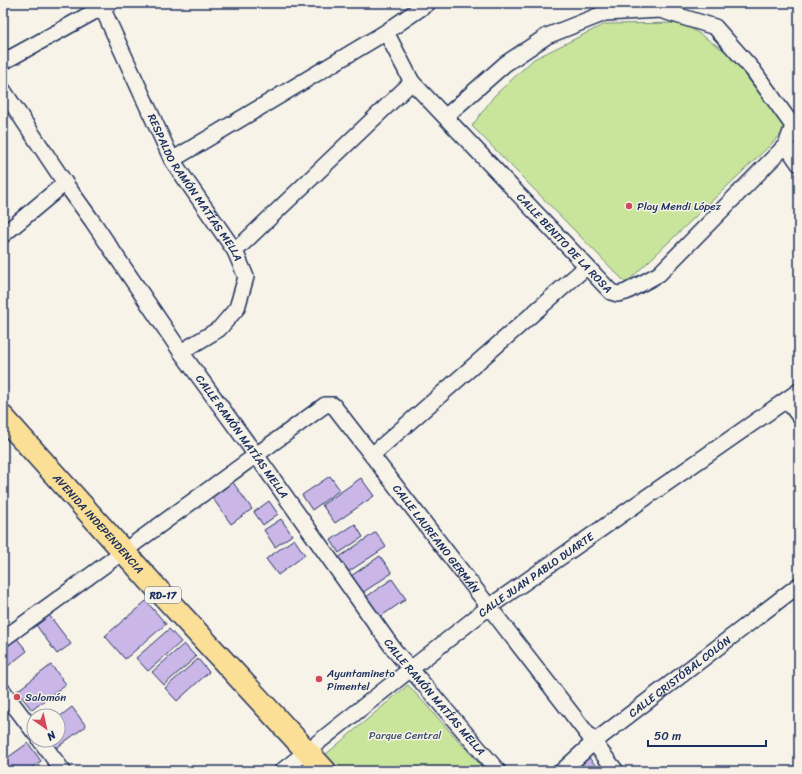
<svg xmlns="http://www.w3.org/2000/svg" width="802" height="774" font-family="Sriracha,sans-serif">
	<rect width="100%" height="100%" fill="#f7f3e8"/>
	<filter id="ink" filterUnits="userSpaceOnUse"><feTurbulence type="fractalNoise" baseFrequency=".025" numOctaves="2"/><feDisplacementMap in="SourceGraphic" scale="8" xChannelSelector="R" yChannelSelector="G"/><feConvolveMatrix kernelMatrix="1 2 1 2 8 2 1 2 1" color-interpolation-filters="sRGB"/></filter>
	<g filter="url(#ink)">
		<!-- green -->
		<g fill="#c9e59c" stroke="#728a7d">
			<path d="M683,23L728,53L787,129L626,283L472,126L494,96L534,59L605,24Z"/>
			<path d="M408,685L486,771H340L325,755Z"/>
		</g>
		<!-- building -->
		<g fill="#cab7e7" stroke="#1b2f5e">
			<path d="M330,476L340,490L312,510L302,495Z"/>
			<path d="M361,478L374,496L335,523L322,505Z"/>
			<path d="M232,481L252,509L231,524L211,496Z"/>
			<path d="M269,501L278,514L263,525L254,512Z"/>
			<path d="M281,519L292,535L275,547L264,530Z"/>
			<path d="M355,524L363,537L339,553L331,540Z"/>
			<path d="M376,532L386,547L348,572L338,558Z"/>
			<path d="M294,539L305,555L278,575L266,559Z"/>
			<path d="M380,556L392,573L362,593L351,576Z"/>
			<path d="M392,579L406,599L380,617L366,597Z"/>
			<path d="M146,601L166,624L125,659L105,636Z"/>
			<path d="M49,615L71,644L57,654L36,625Z"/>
			<path d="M169,629L181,642L148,671L136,658Z"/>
			<path d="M15,636L27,651L3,670V645Z"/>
			<path d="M184,644L196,657L164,685L152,672Z"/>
			<path d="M198,659L209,672L177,701L165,688Z"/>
			<path d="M51,665L66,684L32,710L17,691Z"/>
			<path d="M72,707L86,726L55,749L49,740H58V718Z"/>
			<path d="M28,743L41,761L28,771H3V761Z"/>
			<path d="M589,758L601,771H574Z"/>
		</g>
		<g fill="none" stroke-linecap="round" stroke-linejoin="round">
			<defs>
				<g id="minor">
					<path id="s1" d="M100,3L172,160L235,251L246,277L237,308L219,329L181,352"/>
					<path id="s2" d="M386,32L412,82L611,292L618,294L626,292L659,274L786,145L793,126L753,70L715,27L660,10L605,13L547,36L505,64L445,117"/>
					<path d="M3,62L110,3"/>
					<path id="s3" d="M3,90L65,183L93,222L181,352L256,455L395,651L498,771"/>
					<path d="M786,145L799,164"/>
					<path d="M172,160L386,32L428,3"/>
					<path d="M3,235L65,183"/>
					<path d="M235,251L412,82"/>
					<path d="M787,400L799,416"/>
					<path d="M372,455L586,267"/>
					<path id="s4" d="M3,639L325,405H333L616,771"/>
					<path d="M3,691L34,732"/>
					<path d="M40,740L63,771"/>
					<path id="s5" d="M282,771L489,607L799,391"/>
					<path id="s6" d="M562,771L594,742L799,585"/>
				</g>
				<g id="primary">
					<path id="s7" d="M3,417L159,591L325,771"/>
				</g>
			</defs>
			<!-- minor casing -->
			<use href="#minor" stroke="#1b2f5e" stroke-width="18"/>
			<!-- primary casing -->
			<use href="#primary" stroke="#1b2f5e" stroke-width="25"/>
			<!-- minor -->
			<use href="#minor" stroke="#f7f3e8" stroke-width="15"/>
			<!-- primary -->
			<use href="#primary" stroke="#fbdf96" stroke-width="22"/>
		</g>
	</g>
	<!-- markers -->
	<g fill="#d1495b" stroke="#f7f3e8" stroke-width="1.5">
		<circle cx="629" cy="206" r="4"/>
		<circle cx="319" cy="679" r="4"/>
		<circle cx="17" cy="697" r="4"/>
	</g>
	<g text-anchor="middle" stroke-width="3" stroke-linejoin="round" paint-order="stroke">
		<!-- shield labels -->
		<rect fill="#f7f3e8" stroke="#5d6a87" stroke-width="1" x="145" y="587" width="36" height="16" rx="3"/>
		<g font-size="10" font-weight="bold" fill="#1b2f5e">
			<text x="163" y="599">RD-17</text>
		</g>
		<!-- street labels -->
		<g font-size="11" fill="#1b2f5e" stroke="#f7f3e8">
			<text dy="4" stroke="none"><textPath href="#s1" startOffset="208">RESPALDO RAMÓN MATÍAS MELLA</textPath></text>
			<text dy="4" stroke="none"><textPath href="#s2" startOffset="278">CALLE BENITO DE LA ROSA</textPath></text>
			<text dy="4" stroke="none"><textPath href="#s3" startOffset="421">CALLE RAMÓN MATÍAS MELLA</textPath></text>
			<text dy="4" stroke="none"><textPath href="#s7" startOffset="143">AVENIDA INDEPENDENCIA</textPath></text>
			<text dy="4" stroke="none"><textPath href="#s4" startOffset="575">CALLE LAUREANO GERMÁN</textPath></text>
			<text dy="4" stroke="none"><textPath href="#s5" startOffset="321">CALLE JUAN PABLO DUARTE</textPath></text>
			<text dy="4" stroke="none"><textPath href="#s6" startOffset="151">CALLE CRISTÓBAL COLÓN</textPath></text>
			<text dy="4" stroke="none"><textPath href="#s3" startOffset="745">CALLE RAMÓN MATÍAS MELLA</textPath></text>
		</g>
		<!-- poi labels -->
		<g font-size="11" fill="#1b2f5e" stroke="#f7f3e8" text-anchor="start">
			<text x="637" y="210">Play Mendi López</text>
			<text x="327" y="677">Ayuntamineto<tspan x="327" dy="13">Pimentel</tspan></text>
			<text x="25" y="701">Salomón</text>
		</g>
		<!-- park labels -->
		<g font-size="11" fill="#3e536a" stroke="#f7f3e8">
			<text x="405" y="739">Parque Central</text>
		</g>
	</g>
	<!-- margin -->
	<rect width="802" height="774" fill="none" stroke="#f7f3e8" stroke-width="16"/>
	<rect x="8" y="8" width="786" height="758" fill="none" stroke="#1b2f5e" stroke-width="1.5" filter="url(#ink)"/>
	<!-- north arrow -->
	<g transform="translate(46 728) rotate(146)"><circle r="19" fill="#f7f3e8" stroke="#9fa5b1"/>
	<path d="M0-3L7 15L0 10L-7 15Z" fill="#d1495b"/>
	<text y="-6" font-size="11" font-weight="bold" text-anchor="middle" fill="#1b2f5e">N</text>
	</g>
	<!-- scale -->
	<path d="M648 740v6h118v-6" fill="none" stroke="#1b2f5e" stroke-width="2"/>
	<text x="654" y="740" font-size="12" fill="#1b2f5e" stroke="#f7f3e8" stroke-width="3" paint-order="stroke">50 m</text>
</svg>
